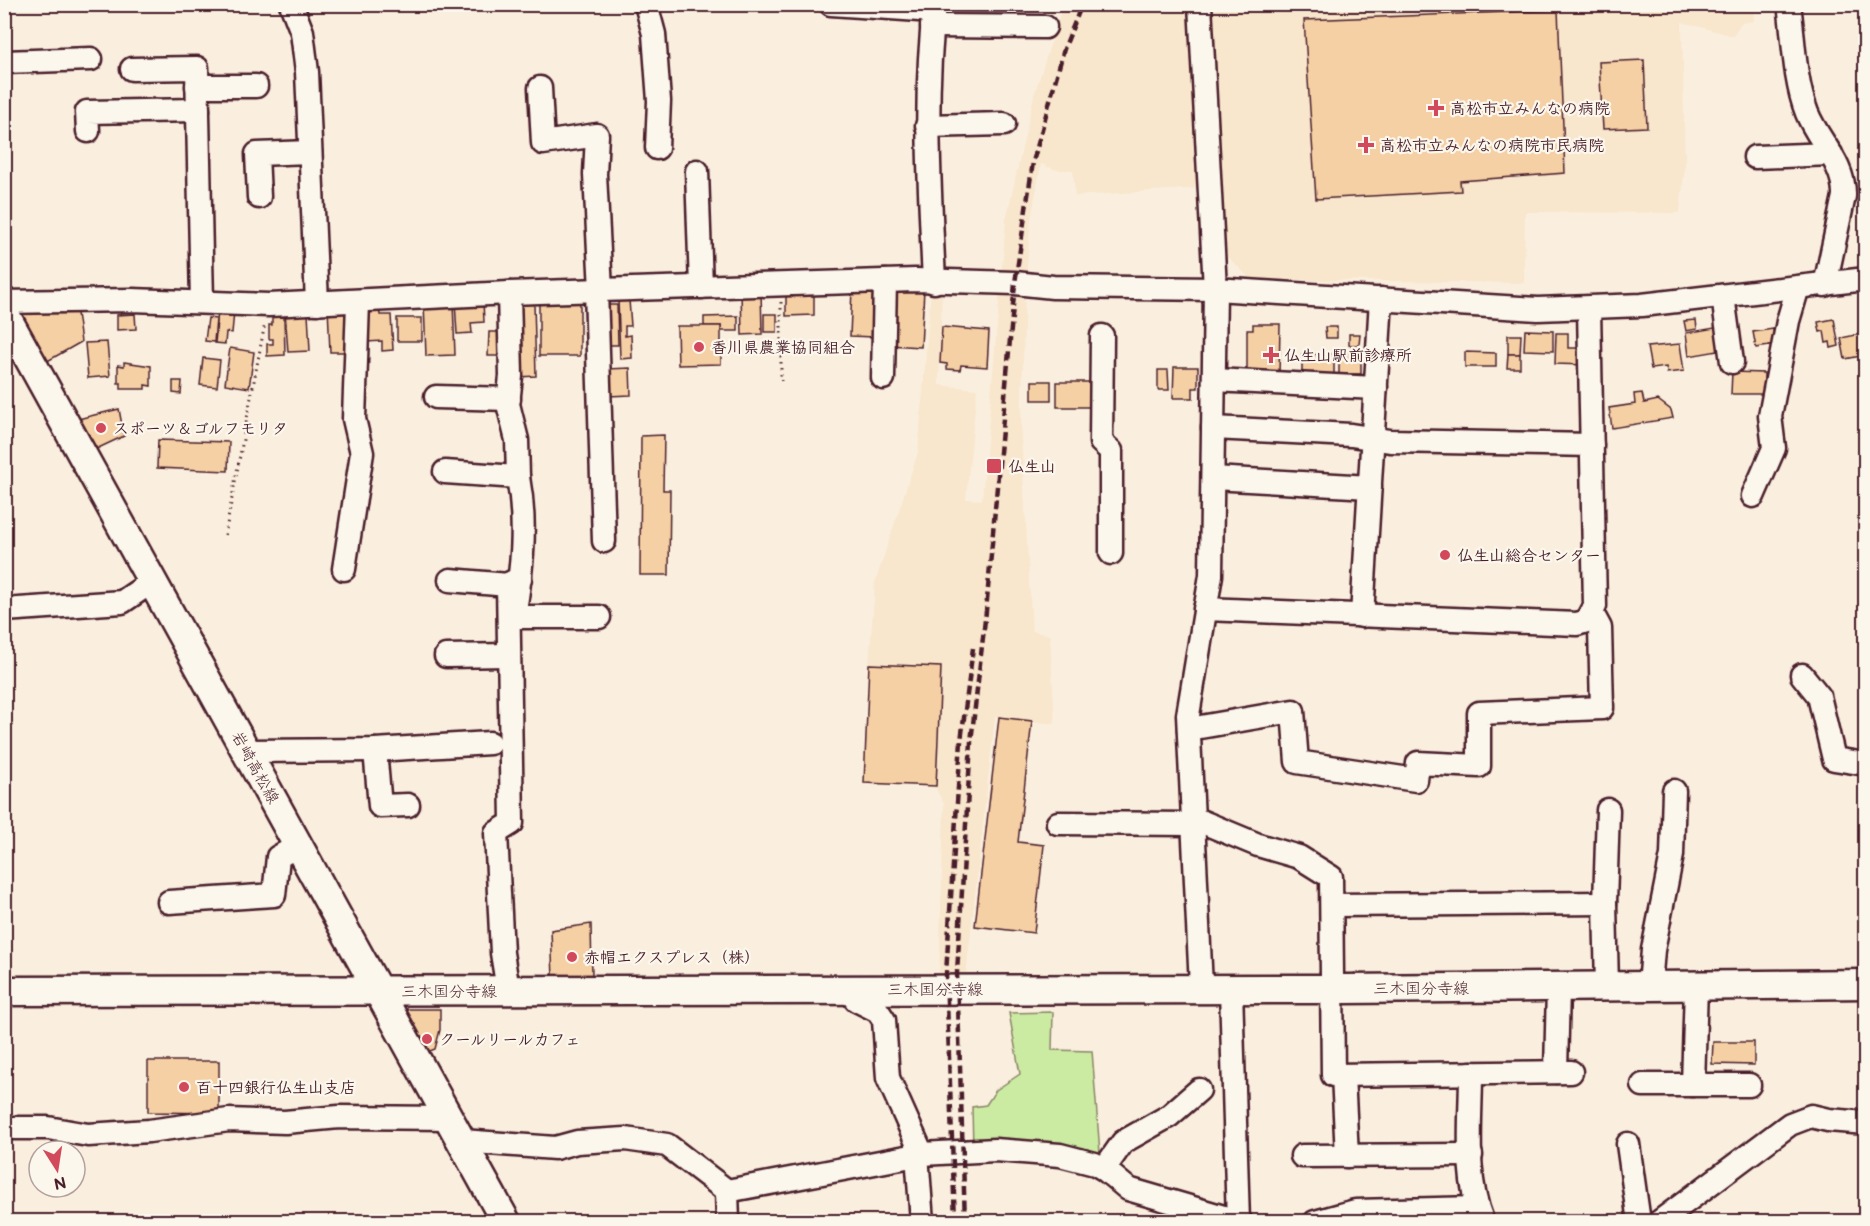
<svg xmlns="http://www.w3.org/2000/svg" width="1870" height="1226" font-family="'Balsamiq Sans','Klee One',sans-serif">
	<rect width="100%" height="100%" fill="#faefde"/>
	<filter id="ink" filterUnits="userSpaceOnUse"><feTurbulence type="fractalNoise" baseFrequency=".0167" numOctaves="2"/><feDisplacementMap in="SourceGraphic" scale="12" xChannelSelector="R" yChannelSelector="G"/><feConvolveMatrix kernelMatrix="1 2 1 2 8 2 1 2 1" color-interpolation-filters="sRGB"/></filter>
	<g filter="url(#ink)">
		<!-- built -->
		<path fill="#f8e6cd" d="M1063,5H1753L1754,21L1741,23L1733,36L1682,22L1685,164L1680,213L1525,212L1524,283L1251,279L1220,250L1217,187L1075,196L1073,170H1056L1041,164L1031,220L1025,288L1021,434L1032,631L1050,635L1055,724L995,717L966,975H939L944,804L869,664L875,583L918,452L931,290L942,291L939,385L977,389L966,499L982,500L1006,220L1034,95Z"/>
		<!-- green -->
		<path fill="#cbeba3" stroke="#8a8567" stroke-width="1.5" d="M1053,1012L1052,1050L1092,1051L1100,1153L1094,1161L973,1149L972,1107L986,1105L996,1090L1020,1074L1009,1013Z"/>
		<!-- building -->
		<g fill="#f5d0a5" stroke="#4a1f2b" stroke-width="1.5">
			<path d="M1558,10L1565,173L1460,181L1461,191L1316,199L1304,20Z"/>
			<path d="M1644,60L1647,127L1603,129L1599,62Z"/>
			<path d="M892,287L924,289L921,347L889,345Z"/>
			<path d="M814,289V315L786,316V290Z"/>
			<path d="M852,289L878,290L875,337L850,336Z"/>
			<path d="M741,290H761L762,334L742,335Z"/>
			<rect x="539" y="300" width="41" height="56"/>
			<path d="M618,300H629L631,326H625V336L631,335L632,358L620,359Z"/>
			<path d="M483,301L484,322L471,323L472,333L457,334L455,302Z"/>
			<path d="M453,302L455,355L426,356L424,303Z"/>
			<path d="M516,304H534L536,376L518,377Z"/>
			<path d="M606,305H617L618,345H607Z"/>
			<path d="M76,306L81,342L44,363L19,317L24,308Z"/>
			<path d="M328,307H347L349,352H330Z"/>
			<path d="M379,307L380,315H391L393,350L382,351V341L367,342L365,308Z"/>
			<path d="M218,311L234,312L232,333L226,332L225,344L215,343Z"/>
			<path d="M285,311L308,313L310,351L288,352Z"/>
			<path d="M135,314L136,329L117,330V315Z"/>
			<rect x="764" y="314" width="13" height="18"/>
			<path d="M738,316V331H721V326H704V317Z"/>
			<path d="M272,317H284L285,355L267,356V344H273V339H269V325H272Z"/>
			<path d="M208,318L216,319L214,342L205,341Z"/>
			<rect x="397" y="318" width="25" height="23"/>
			<path d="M1834,319L1839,346L1831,348L1830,342L1826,343L1824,331L1820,332L1818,322Z"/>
			<path d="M1696,320L1697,329L1686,331L1684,321Z"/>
			<path d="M1253,324H1280L1279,377H1247V330H1253Z"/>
			<path d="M677,326H721V364L678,365Z"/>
			<path d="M942,327L989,331L987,367L961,365L960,370L947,369V364L940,363Z"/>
			<path d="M1325,327H1337V338H1326Z"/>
			<path d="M1720,327L1724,350L1689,356L1686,333Z"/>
			<path d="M1773,329L1776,345L1756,348L1753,332Z"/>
			<path d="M1525,330L1553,331V351L1524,350Z"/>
			<path d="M489,332H506L505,356H488Z"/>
			<path d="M1556,333H1568V348H1586V365L1555,364Z"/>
			<path d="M1866,333V355L1845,359L1841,338Z"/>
			<path d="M1349,334H1360L1359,345H1349Z"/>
			<path d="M1508,335H1521L1520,354H1508Z"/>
			<path d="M107,342L110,376L88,378L85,343Z"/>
			<path d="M1680,344L1684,371L1667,373L1666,367L1651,369L1647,347Z"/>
			<path d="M230,348L254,352L249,388L225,384Z"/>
			<rect x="1339" y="351" width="22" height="23"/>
			<path d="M1465,352L1496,353V367H1465Z"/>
			<rect x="1302" y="354" width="32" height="23"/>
			<path d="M1508,354H1520V368H1507Z"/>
			<path d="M203,358L220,360L217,387L200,385Z"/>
			<path d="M124,362L151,366V386L145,385V389H121V383H118V365L124,366Z"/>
			<path d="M1174,367H1198V388H1193V398H1173Z"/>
			<path d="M630,368L631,395L608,396L607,369Z"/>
			<path d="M1158,370H1168L1169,390H1158Z"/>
			<path d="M1732,372L1764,373V394H1731Z"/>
			<path d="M173,381H182L181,394L173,393Z"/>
			<rect x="1032" y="381" width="19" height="19"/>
			<rect x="1057" y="382" width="36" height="25"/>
			<path d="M1642,393L1644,403L1658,400L1671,410L1673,418L1612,428L1609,408L1635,404L1634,394Z"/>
			<path d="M119,409L124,436L92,451L74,420Z"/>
			<path d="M664,435L663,490H670L669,575H640L641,436Z"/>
			<path d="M158,440L229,442L228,471L157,468Z"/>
			<path d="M869,664L941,667L936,786L864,783Z"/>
			<path d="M999,717L1032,721L1018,842L1044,845L1034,933L975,926Z"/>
			<path d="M591,924L592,976L553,978L551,930Z"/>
			<path d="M400,1009H440V1030L435,1049L425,1053Z"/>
			<path d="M1713,1042H1754V1065L1712,1064Z"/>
			<path d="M148,1061H219V1113L148,1112Z"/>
		</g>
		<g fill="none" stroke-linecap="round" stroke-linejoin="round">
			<defs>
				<g id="minor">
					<path d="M291,4L302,32L307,72L317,303"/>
					<path d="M646,4L654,34L659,101L657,148"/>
					<path d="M831,4L934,11"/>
					<path d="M1200,4L1215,289L1211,575L1188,715L1201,987"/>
					<path d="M1789,4C1794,40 1794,80 1807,113C1818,141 1845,164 1844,196L1825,285"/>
					<path d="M932,26L1045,27"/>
					<path d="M4,62L91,59"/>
					<path d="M132,69L197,68L202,302"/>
					<path d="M197,86H256"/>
					<path d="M540,88L543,143L597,135L595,174L601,290"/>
					<path d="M927,126L1004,124"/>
					<path d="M88,131L87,112L198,110"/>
					<path d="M1755,157L1831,154"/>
					<path d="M697,171L701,287"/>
					<path d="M259,197L257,154L310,152"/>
					<path d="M934,282C930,189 923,97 935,4"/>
					<path d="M596,290L604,541"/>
					<path d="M1723,296L1732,362"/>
					<path d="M4,302L132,300L269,305L509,293L915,280L1015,283L1053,287L1215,289L1538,309L1642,305L1866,279"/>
					<path d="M1102,336L1101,442L1111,451V553"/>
					<path d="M883,378L885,281"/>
					<path d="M1214,380L1376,388"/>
					<path d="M436,397L509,399"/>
					<path d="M1213,428L1351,435L1390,441L1592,445"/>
					<path d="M445,472L518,477L517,440L508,404L511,376L509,293"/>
					<path d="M518,477C527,525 522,568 514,617H599"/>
					<path d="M1213,478L1370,487"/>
					<path d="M1753,496L1774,448L1770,416L1788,321L1798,287"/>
					<path d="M344,569L362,453L354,419L358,302"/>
					<path d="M450,580L508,585"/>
					<path d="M1205,609L1577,624L1587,621L1595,606L1589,309"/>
					<path d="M4,610L122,602L153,581"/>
					<path d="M1362,616L1381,299"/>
					<path d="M446,656L508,655"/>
					<path d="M1802,675L1819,696L1834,759L1866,764"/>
					<path d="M1189,729L1293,711L1297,762L1416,780L1418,763L1479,766V713L1602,708L1600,628L1593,615"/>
					<path d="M375,750L380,806L408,805"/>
					<path d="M247,751L375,750L490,743"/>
					<path d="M1193,818L1258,845L1299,857L1331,877L1333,1075L1571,1072"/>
					<path d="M1058,823L1193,824"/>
					<path d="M169,902L274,895L278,857L299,845"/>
					<path d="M1333,905L1605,903"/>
					<path d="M1650,986L1653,950L1672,855L1674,791"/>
					<path d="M1607,987L1605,903L1608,810"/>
					<path d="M1231,989L1238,1222"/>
					<path d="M508,990L502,953L496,833L512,823L508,584L520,578"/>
					<path d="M849,990L856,1000L878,1011L884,1020L888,1078L922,1154"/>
					<path d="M1556,1072L1558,987"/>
					<path d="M1471,1073C1471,1121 1464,1176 1482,1220"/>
					<path d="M1343,1075L1347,1156"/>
					<path d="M1643,1085H1749"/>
					<path d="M1693,1085L1696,986"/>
					<path d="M4,1128H48L88,1135L149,1131L229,1120L285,1122L339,1117L450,1118"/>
					<path d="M462,1141L555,1148L577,1142L625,1139L667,1145L727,1191L922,1154L995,1150L1060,1155L1095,1164L1104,1169L1128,1189L1241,1222"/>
					<path d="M1628,1144L1639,1222"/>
					<path d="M917,1154L922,1222"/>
					<path d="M1302,1156L1471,1155"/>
					<path d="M1104,1169L1123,1142L1169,1116L1199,1090"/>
					<path d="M727,1191L728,1222"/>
					<path d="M1315,1222L1355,1211L1477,1208"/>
					<path d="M1659,1222L1790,1124L1811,1116L1828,1120L1866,1123"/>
				</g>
				<g id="major">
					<path d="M4,313L506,1222"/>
					<path d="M4,991L1346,989L1866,984"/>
				</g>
			</defs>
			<!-- minor casing -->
			<use href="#minor" stroke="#4a1f2b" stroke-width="27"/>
			<!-- major casing -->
			<use href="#major" stroke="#4a1f2b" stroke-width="33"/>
			<!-- path -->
			<g stroke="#4a1f2b" stroke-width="3" stroke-dasharray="1.5 4.5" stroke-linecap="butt">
				<path d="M781,302V381"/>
				<path d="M225,535L265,323"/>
			</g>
			<!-- minor -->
			<use href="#minor" stroke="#fbf7ec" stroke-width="22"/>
			<!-- major -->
			<use href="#major" stroke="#fbf7ec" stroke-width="28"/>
			<!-- rail -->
			<g stroke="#4a1f2b" stroke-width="4.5" stroke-dasharray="9 4.5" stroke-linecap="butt">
				<path d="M955,1222L946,974L961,741L973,648"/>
				<path d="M965,1222L957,973L971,742L986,611L1015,283L1033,162L1064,49L1082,4"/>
			</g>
		</g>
	</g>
	<!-- markers -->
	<g fill="#d1495b" stroke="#fbf7ec" stroke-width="2">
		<path d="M1433 99h6v6h6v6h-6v6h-6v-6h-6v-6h6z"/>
		<path d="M1363 136h6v6h6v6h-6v6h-6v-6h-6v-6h6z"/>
		<circle cx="699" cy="347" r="6"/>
		<path d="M1268 346h6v6h6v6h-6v6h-6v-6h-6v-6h6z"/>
		<circle cx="101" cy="428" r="6"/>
		<rect x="986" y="458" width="16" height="16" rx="3"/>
		<circle cx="1445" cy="555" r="6"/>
		<circle cx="572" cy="957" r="6"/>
		<circle cx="427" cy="1039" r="6"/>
		<circle cx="184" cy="1087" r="6"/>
	</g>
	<g text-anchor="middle" stroke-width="4.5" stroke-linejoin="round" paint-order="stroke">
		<!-- poi labels -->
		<g font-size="16" font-weight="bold" fill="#4a1f2b" stroke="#fbf7ec" text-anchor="start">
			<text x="1450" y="114">高松市立みんなの病院</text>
			<text x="1380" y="151">高松市立みんなの病院市民病院</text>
			<text x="711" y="353">香川県農業協同組合</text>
			<text x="1284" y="361">仏生山駅前診療所</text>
			<text x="113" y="434">スポーツ＆ゴルフモリタ</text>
			<text x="1008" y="472">仏生山</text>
			<text x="1457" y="561">仏生山総合センター</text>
			<text x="584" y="963">赤帽エクスプレス（株）</text>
			<text x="439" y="1045">クールリールカフェ</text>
			<text x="196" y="1093">百十四銀行仏生山支店</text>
		</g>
		<!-- street labels -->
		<g font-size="16" fill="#4a1f2b" stroke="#fbf7ec">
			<text transform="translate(256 767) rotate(61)" y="6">岩崎高松線</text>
			<text x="1421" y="994">三木国分寺線</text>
			<text x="935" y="995">三木国分寺線</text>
			<text x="449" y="997">三木国分寺線</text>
		</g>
	</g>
	<!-- margin -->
	<rect width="1870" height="1226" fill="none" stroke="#fbf7ec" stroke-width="24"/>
	<rect x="12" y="12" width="1846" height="1202" fill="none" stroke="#4a1f2b" stroke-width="2" filter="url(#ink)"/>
	<!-- north arrow -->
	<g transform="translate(57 1169) rotate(168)"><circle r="28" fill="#fbf7ec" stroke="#b4a19f" stroke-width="1.5"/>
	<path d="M0-4.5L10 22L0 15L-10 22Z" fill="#d1495b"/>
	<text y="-9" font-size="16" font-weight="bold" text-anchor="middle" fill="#4a1f2b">N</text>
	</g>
</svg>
